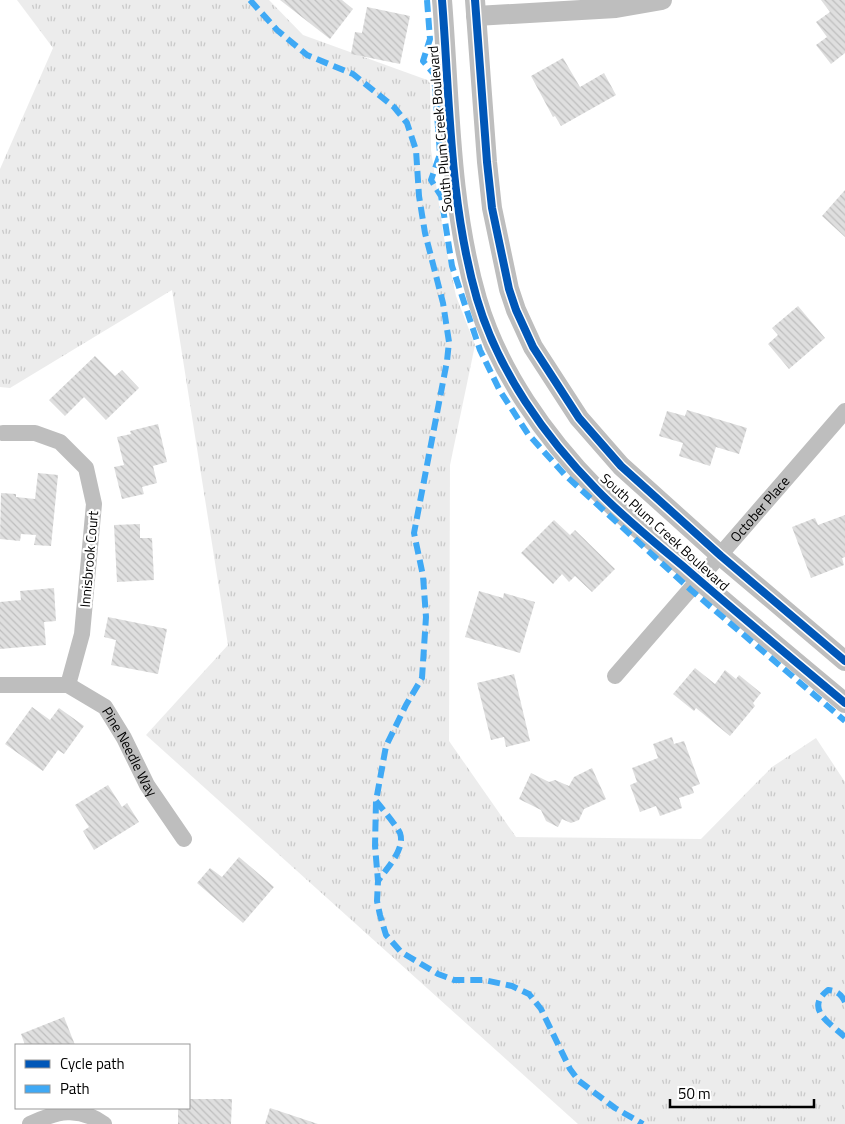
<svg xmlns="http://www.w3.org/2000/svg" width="845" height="1124" font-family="'Titillium Web',sans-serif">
	<defs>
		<pattern id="grass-tufts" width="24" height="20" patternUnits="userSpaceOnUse" patternTransform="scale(1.25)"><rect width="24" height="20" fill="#ececec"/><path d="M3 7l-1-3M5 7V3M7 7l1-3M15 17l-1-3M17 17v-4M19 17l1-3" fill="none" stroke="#c9c9c9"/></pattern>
		<pattern id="building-back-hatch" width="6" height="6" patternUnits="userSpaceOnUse" patternTransform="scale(1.25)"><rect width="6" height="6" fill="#dfdfdf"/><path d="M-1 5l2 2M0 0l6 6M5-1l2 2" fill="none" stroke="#bebebe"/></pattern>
	</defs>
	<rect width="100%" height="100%" fill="#fff"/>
	<!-- grass -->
	<path fill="url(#grass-tufts)" d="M17,0H269L303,35L430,81L431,150L444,238L456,296L475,345L450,465L449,741L516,837L701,839L772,767L816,738L845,782V1124H578L146,735L228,645L172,290L10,388L0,387V169L53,48Z"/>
	<!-- building -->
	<g fill="url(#building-back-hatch)">
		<path d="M280,0H342L353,9L330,39Z"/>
		<path d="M821,0H845V53L831,64L816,45L827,37L816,22L830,12Z"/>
		<path d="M367,7L410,16L400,64L351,54L355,32L362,33Z"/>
		<path d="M563,58L580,87L604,73L616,95L561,126L555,116L553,117L531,76Z"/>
		<path d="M845,190V237L822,216Z"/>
		<path d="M798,306L825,338L789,369L768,344L778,335L772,328Z"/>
		<path d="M95,356L115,376L122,370L139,388L106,420L84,397L65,416L49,400Z"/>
		<path d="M687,410L747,428L739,454L716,447L710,466L679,456L683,443L659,436L667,411L685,416Z"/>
		<path d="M158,424L167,462L153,466L157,483L142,487L144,494L122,499L114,467L124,465L117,437L131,434L130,431Z"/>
		<path d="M38,473L58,475L51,546L34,545L36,535L21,534L20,541L0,539L1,493L16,494V497L35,499Z"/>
		<path d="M845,515V557L842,558L844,565L811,578L792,527L815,518L818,525Z"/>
		<path d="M554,520L570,535L575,530L615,569L592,592L575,576L569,582L562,574L553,584L521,553Z"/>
		<path d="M140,524V538H152L154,580L117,582L114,525Z"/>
		<path d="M54,588L56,621L44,622L46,645L0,649V602L21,600L20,591Z"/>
		<path d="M479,591L503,598L504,593L535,602L520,653L465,637Z"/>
		<path d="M108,617L167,629L158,674L111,665L116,640L104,637Z"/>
		<path d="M695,668L715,684L725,670L736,679L739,675L761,693L753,703L755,706L730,736L696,708L694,711L673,694Z"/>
		<path d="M514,674L530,741L506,747L504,737L491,740L477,683Z"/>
		<path d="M32,707L50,720L59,708L84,726L64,754L58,750L43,771L5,744Z"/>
		<path d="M672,737L674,744L684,741L700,784L692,787L694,793L679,798L682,808L660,816L656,806L640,812L630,785L637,782L632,768L658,758L653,744Z"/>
		<path d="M592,768L606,799L584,809L579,820L571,823L562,819L558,827L546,821L541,810L519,799L531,773L549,782L555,780L569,786L574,777Z"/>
		<path d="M108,785L122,807L127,803L139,822L94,850L83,831L89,827L75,805Z"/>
		<path d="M239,857L274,887L243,923L197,883L210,868L222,877Z"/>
		<path d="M64,1017L75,1045H25L21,1034Z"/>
		<path d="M189,1099H232L231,1124H178V1108H189Z"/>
		<path d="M270,1108L318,1124H265Z"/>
	</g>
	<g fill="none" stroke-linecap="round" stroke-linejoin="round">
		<!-- minor -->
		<g stroke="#bebebe" stroke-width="16">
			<path d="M3,433H35L60,442L86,468L94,504L82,634L68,685"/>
			<path id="s1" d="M615,676L845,411"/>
			<path id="s2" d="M0,685H68L105,707L124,738L147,785L184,839"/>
			<path d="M30,1124C57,1111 78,1106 104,1124"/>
		</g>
		<!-- tertiary -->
		<g stroke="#bebebe" stroke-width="20">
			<path d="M442,0C450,100 449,202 477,299C498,371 545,437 597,490C624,518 654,542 684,567C737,613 791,658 845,703"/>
			<path d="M475,0L487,162L492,208L509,289L516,310L533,347L579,418L621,466L721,556L845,661"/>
			<path d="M476,16L616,8L662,0"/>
		</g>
		<!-- quiet -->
		<g stroke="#3fa9f5" stroke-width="6" stroke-dasharray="12 6" stroke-linecap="butt">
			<path d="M250,0L277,30L307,55L353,74L394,107L407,123L416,150L419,196L425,233L443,303L449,342L447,361L414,533L423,576L426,617L422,678L406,705L386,746L376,801L375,846L378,881L377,901L380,915L386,935L401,952L438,974L454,980H484L512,986L529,994L541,1009L570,1069L579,1081L615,1108L643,1124"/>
			<path d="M427,0L430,39L423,61L434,74L440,154L431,180L441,196L452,266L480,350L500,391L528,434L565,475L691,590L845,721"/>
			<path d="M376,801C381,807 398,828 400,833C406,849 386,869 378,881"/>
			<path d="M845,1002C841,994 837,991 828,990C804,1009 830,1023 845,1037"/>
		</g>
		<defs>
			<g id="cycleway">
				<path d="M442,0C450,100 449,202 477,299C498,371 545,437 597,490C624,518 654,542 684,567C737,613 791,658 845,703"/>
				<path d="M475,0L487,162L492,208L509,289L516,310L533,347L579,418L621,466L721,556L845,661"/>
			</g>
		</defs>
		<!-- cycleway casing -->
		<use href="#cycleway" stroke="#fff" stroke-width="11"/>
		<!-- cycleway -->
		<use href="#cycleway" stroke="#0057b8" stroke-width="8"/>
	</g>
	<g text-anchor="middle" stroke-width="4.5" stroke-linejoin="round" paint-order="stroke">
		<!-- street labels -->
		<g font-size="14" fill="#000" stroke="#fff">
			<text transform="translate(440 129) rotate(-95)" y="5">South Plum Creek Boulevard</text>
			<text dy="5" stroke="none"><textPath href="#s1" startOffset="221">October Place</textPath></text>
			<text transform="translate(665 532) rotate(42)" y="5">South Plum Creek Boulevard</text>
			<text transform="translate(89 559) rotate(-85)" y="5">Innisbrook Court</text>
			<text dy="5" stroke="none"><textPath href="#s2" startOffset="162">Pine Needle Way</textPath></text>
		</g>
	</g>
	<!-- legend -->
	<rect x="15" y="1044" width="175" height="65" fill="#ffffff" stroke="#999999"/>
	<rect x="25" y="1060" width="25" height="8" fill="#0057b8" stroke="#999999"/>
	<text x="60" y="1069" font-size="15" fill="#000000">Cycle path</text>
	<rect x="25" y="1085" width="25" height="8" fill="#3fa9f5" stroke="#999999"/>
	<text x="60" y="1094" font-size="15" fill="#000000">Path</text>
	<!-- scale -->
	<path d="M670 1099v8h144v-8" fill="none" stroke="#000000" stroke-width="2.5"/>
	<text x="678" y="1099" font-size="15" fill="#000000" stroke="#ffffff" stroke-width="4" paint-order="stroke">50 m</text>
</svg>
